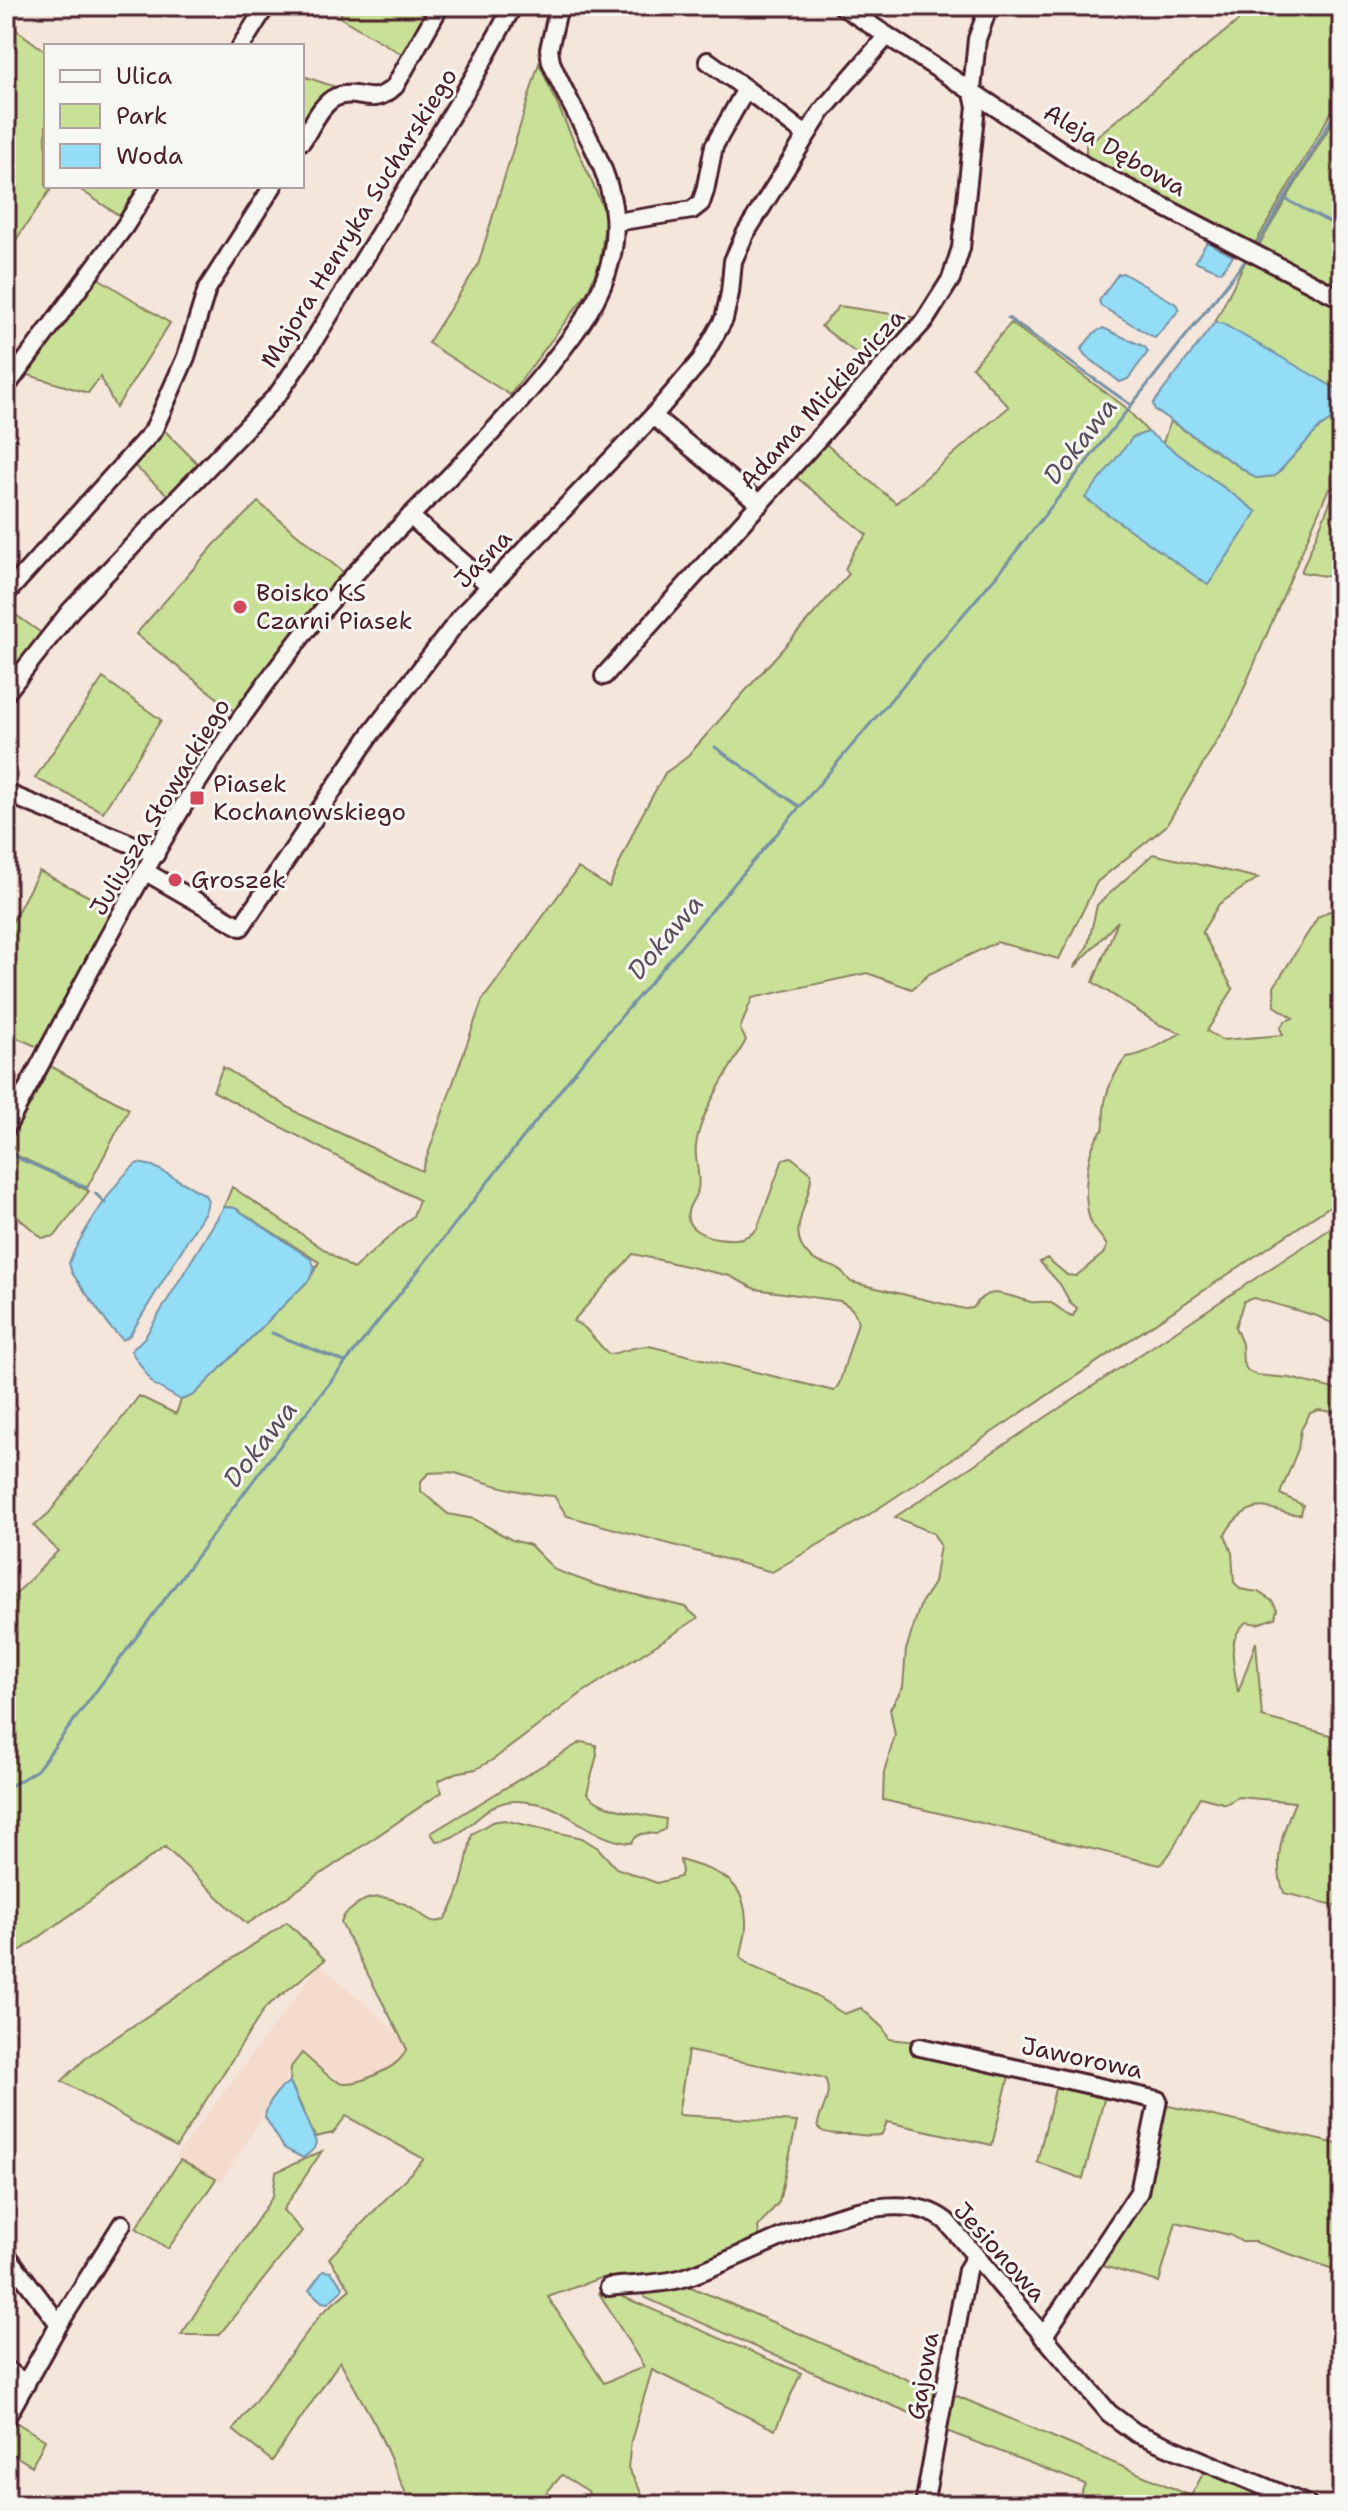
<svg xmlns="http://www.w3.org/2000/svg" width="1348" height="2511" font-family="'Shantell Sans',sans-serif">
	<rect width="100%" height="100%" fill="#f5e6db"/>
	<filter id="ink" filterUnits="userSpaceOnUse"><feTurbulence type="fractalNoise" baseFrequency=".0125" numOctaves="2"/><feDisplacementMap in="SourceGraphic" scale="16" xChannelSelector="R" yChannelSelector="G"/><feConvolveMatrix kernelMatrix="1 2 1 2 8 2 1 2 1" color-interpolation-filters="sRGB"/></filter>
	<g filter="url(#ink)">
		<!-- built -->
		<path fill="#f5dbcb" d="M320,1964L401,2036L407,2049L402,2059L393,2066L360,2083L347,2085L302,2054L221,2182L175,2157Z"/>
		<!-- green -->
		<g fill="#c8e197" stroke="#898061" stroke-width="2" fill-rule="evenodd">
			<path d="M346,6H435L405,56L339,17Z"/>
			<path d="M1246,6H1342V94L1253,247L1086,158V145L1238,21Z"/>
			<path d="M6,22L46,52V186H53L6,254Z"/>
			<path d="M539,63L606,214L600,262L587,293L510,395L428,343L478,265Z"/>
			<path d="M306,77L341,89L302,133V83Z"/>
			<path d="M1342,106V294L1256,250Z"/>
			<path d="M75,186H145L123,218Z"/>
			<path d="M1247,258L1342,306V392L1215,322Z"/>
			<path d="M95,276L170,323L116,408L100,377L88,393L25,374Z"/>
			<path d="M839,306L918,318L878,370L821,326Z"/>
			<path d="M1011,323L1124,406L1148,432L1133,437L1257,512L1163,443L1170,421L1256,478L1275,476L1319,428L1342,412V484L1328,490L1233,714L1166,826L1097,882L1059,959L997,942L929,974L912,989L867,973L752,998L740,1029L746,1040C730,1070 699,1113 696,1146C694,1160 701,1175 698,1189C696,1197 689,1204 688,1212C684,1228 704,1236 717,1238C732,1240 745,1241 757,1229L783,1159L791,1157L811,1173C813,1200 783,1232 809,1256C817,1264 829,1264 838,1269C843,1272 847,1278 851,1282L965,1309L973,1308C988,1282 1009,1297 1031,1302C1037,1303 1045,1300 1051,1303C1060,1307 1063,1314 1073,1316L1077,1308L1070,1302L1060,1284L1040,1262L1047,1258L1067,1275L1076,1276L1103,1254L1107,1246C1103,1237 1093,1230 1090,1220C1083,1197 1085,1147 1103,1130C1105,1123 1103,1118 1104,1111C1105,1091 1115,1071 1127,1057C1147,1054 1163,1043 1181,1033L1158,1024L1093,982L1118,921L1074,968L1088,945L1097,905L1153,854L1258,878L1219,904L1202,932L1233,989L1207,1031L1222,1040L1283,1035L1280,1028L1285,1021L1293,1018L1275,1006L1274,987L1318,917L1329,911L1342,914V1198L867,1516L772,1572L567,1516L554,1496C523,1495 485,1482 455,1473C447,1471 438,1473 429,1473L421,1481V1491L448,1514L474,1519L512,1540L530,1545L555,1570L596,1585L685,1607L698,1618L582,1693L494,1759L476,1769L455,1773L438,1781L442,1792L247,1924L165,1847L6,1961V1604L58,1551L34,1526L49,1513L139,1396L176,1414L181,1400L194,1395L309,1280L319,1262L235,1208L224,1207L232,1187L353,1269L413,1216L419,1200L213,1091L223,1067L303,1116L422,1171L482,1001L578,868L609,887L637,824L665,773L686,758L849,574L845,569L855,549L867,535L795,476L821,440L896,503L1009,407L972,367ZM633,1254L730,1276L755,1289L840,1301C850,1306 855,1310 858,1322L839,1384L834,1391L649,1346C632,1346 623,1353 608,1354L585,1328L573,1321Z"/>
			<path d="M163,429L201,467L170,497L130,462Z"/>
			<path d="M1342,489V579L1301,572L1334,493Z"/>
			<path d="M258,502L344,573L234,711L136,634L215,544Z"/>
			<path d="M6,608L44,635L6,684Z"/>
			<path d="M103,678L161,720L103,812L35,778Z"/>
			<path d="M39,871L117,911L38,1047L6,1033V922L11,924Z"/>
			<path d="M45,1063L129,1109L87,1188L9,1152L89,1191L55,1236L42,1238L6,1207V1137Z"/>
			<path d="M1342,1221V1328L1317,1316L1254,1298L1244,1301L1235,1327L1242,1344L1243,1363L1248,1371L1256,1375L1290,1378L1342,1391V1413L1319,1410L1310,1413L1301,1430L1298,1449L1280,1494L1303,1505L1301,1514C1288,1516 1280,1510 1268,1508C1249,1504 1232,1520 1225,1535L1232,1553L1234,1582L1240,1589L1258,1592L1272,1601L1277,1609L1275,1618L1257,1624L1247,1622C1224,1638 1235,1669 1238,1693L1256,1642L1262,1717L1342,1738V1907L1284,1893C1272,1861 1283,1830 1295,1802L1238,1797L1226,1804L1200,1797C1186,1818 1177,1850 1160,1865L883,1800L884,1772L895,1735L890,1709L903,1687L906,1650L921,1603L934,1583L940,1545L933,1533L895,1517Z"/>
			<path d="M581,1742L596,1745L597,1755L587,1793C599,1811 645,1814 666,1819L665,1829L656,1834C644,1832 638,1833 631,1843C600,1841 579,1820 553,1808C542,1803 528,1802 516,1801C482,1800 468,1840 436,1841L431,1833Z"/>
			<path d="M504,1820L582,1838L598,1848L616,1868L657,1883L680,1877L682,1872L680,1860C720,1872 747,1879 746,1927C746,1938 741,1948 741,1958L751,1966L808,1991L844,2014L861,2008L883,2028L889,2039L917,2042L1010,2072L992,2145L887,2122L882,2134C872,2138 860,2134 849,2134C787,2136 840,2108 825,2078L688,2051L678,2115L797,2122L779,2202L758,2227L760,2243L678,2275L600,2278L548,2297L604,2383L644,2367L599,2293L621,2296L801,2373L775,2430L652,2370L631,2441L628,2468L648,2505H593L588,2491L562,2475L546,2493L548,2505H411L376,2426L340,2361L272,2461L233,2430L321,2314L350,2289L329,2258L424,2159L346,2116L333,2133L315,2137L290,2082L291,2067L302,2053C334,2080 338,2094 379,2073C392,2067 400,2062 407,2049L341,1923C344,1912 350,1911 358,1904C373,1892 394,1898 411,1907C422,1913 430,1926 444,1920C462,1896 466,1862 472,1834L492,1822Z"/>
			<path d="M287,1922L325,1960L265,2008L176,2147L62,2081L88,2056Z"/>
			<path d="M1057,2081L1106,2092L1083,2179L1037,2162Z"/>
			<path d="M1169,2106L1342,2145V2272L1255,2242H1242L1230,2235L1176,2222L1159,2282L1103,2266L1102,2258L1142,2195L1161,2109Z"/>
			<path d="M322,2151L283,2210L302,2231L219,2335H181L273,2196L276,2172Z"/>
			<path d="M180,2160L216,2179L168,2249L136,2228Z"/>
			<path d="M679,2282L941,2394L934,2423L803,2368L646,2298L641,2292Z"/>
			<path d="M950,2393L1191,2496L1205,2470L1271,2497L1267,2505H1075L1085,2484L944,2430Z"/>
			<path d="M9,2418L45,2440L32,2466L6,2450V2424Z"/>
		</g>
		<!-- water -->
		<g fill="#94ddf6" stroke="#7691a5" stroke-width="2">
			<path d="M1207,242L1233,256L1221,272L1195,261Z"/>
			<path d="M1123,273L1176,304L1179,310L1155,338L1101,306L1099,301L1118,274Z"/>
			<path d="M1215,322L1223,324L1342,392V412L1319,428L1275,476L1256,478L1155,410L1153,404Z"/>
			<path d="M1103,328L1145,347L1148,352L1128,379L1120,382L1085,355L1081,349L1094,333Z"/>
			<path d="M1148,432L1257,512L1208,585L1085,498L1133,437Z"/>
			<path d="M138,1163L153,1166L204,1194L208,1200L206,1210L130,1335L123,1340L110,1327L72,1273L69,1263C77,1241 118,1175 138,1163Z"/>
			<path d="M224,1207L235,1208L311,1259L315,1268L309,1280L194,1395L181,1400L153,1384L131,1351L145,1337Z"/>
			<path d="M290,2082L316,2142L314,2149L303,2158L284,2148L265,2117C267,2103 277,2089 290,2082Z"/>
			<path d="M323,2271L331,2272L343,2286L341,2291L328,2303L322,2302L309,2290Z"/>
		</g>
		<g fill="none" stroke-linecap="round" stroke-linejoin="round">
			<!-- stream -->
			<g stroke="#7691a5" stroke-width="3">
				<path d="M1285,199L1342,229"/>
				<path d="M1256,247L1342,101"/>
				<path d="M1008,318L1131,405"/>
				<path d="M715,747L800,807"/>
				<path d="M6,1149L18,1158L87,1188"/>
				<path d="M95,1193L105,1203"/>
				<path d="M272,1333L345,1362"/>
				<path d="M6,1789L37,1770L268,1461L581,1064L1002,569L1249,256"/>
			</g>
			<defs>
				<g id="minor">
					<path d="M842,6L1085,166L1342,299"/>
					<path d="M241,46L266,6"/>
					<path d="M708,61L746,89"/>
					<path d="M302,141C311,128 321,103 336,97C360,88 371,109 395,86L440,6"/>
					<path d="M616,222L692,210L701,203L705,191L714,146L746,89L806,135"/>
					<path d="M6,387L125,226L150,186"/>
					<path d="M653,416L760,504"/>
					<path d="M410,516L490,586"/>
					<path d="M6,594L153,431L186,357L207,289L273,186"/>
					<path d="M604,676L925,320L951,279L961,248L976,106L972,90L977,39L989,6"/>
					<path d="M6,693L71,610L278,394L308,350L386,223L474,77L513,6"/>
					<path d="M6,793L156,854"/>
					<path d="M146,872L241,927L370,735L463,614L653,416L701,360L724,319L730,293L733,261L745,234L822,111L887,36"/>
					<path d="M6,1128C68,1014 127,896 196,785C226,738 258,693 292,649C368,547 468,468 547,369C573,336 601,302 611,259C629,184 578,128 551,62L549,49L559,6"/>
					<path d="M920,2047L1158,2100L1139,2192L1043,2337"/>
					<path d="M6,2254L59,2324L6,2418"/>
					<path d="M609,2287C633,2284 660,2285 683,2278C749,2258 883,2172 946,2221L1109,2413L1136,2433L1308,2505"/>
					<path d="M59,2324L122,2224"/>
					<path d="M6,2369L26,2384"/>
					<path d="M924,2505L967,2270L975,2257"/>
				</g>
			</defs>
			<!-- minor casing -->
			<use href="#minor" stroke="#4a1f2b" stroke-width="22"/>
			<!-- minor -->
			<use href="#minor" stroke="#f6f6f2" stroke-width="16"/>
		</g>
	</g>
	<!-- markers -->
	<g fill="#d1495b" stroke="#f6f6f2" stroke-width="3">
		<circle cx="240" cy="607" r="8"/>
		<rect x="189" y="790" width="16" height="16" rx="4"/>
		<circle cx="175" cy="880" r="8"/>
	</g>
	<g text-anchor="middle" stroke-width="6" stroke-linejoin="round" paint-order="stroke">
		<!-- street labels -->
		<g font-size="24" fill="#4a1f2b" stroke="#f6f6f2">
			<text transform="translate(1115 150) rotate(30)" y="8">Aleja Dębowa</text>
			<text transform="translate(359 218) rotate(-58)" y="8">Majora Henryka Sucharskiego</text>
			<text transform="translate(822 399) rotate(-48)" y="8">Adama Mickiewicza</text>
			<text transform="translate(483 559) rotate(-46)" y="8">Jasna</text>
			<text transform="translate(160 807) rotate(-59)" y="8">Juliusza Słowackiego</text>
			<text transform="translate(1082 2058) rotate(12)" y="8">Jaworowa</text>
			<text transform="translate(1000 2252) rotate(48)" y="8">Jesionowa</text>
			<text transform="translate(923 2376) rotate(-80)" y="8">Gajowa</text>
		</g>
		<!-- poi labels -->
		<g font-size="24" fill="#4a1f2b" stroke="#f6f6f2" text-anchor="start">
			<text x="256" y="601">Boisko KS<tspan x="256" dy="28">Czarni Piasek</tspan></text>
			<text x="213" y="792">Piasek<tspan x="213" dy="28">Kochanowskiego</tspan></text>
			<text x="191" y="888">Groszek</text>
		</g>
		<!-- water labels -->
		<g font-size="26" font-style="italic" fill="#5c4e5e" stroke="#f6f6f2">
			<text transform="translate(1080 441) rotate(-52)" y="9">Dokawa</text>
			<text transform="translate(665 937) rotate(-50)" y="9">Dokawa</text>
			<text transform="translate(260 1444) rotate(-52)" y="9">Dokawa</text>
		</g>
	</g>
	<!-- margin -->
	<rect width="1348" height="2511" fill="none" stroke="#f6f6f2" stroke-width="32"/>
	<rect x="16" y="16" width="1316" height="2479" fill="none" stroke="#4a1f2b" stroke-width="3" filter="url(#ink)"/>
	<!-- legend -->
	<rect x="44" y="44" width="260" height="144" fill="#f6f6f2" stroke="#b1a0a2" stroke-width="2"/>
	<rect x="60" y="70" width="40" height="12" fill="#f6f6f2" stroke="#b1a0a2" stroke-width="2"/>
	<text x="116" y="84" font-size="24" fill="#4a1f2b">Ulica</text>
	<rect x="60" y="104" width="40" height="24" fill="#c8e197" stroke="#b1a0a2" stroke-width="2"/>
	<text x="116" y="124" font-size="24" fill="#4a1f2b">Park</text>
	<rect x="60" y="144" width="40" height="24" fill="#94ddf6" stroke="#b1a0a2" stroke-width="2"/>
	<text x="116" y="164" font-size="24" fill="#4a1f2b">Woda</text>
</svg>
